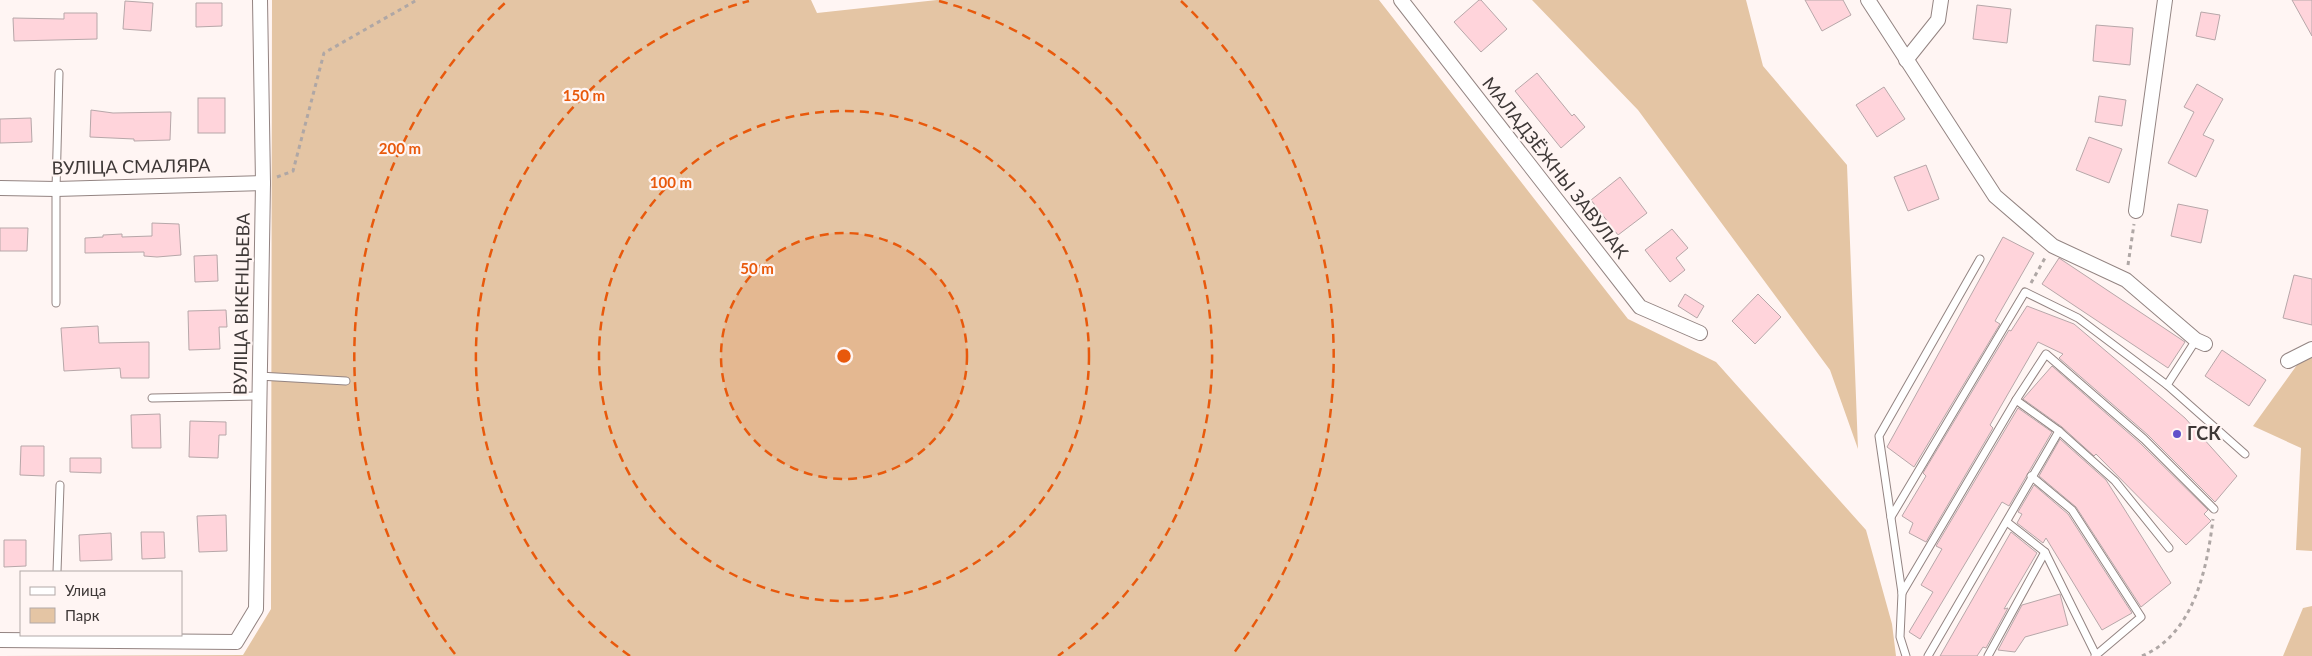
<svg xmlns="http://www.w3.org/2000/svg" width="2312" height="656" font-family="Lato,sans-serif">
	<rect width="100%" height="100%" fill="#fff5f3"/>
	<!-- green -->
	<g fill="#e4c5a4">
		<path d="M272,0H811L817,13L937,0H1379L1628,319L1716,362L1866,530L1892,624L1896,656H0L243,655L271,609Z"/>
		<path d="M1532,0H1746L1763,66L1847,165L1858,449L1830,370L1638,110Z"/>
		<path d="M2312,357V551L2296,550L2301,448L2253,426L2302,358Z"/>
		<path d="M2312,606V656H2283L2303,608Z"/>
	</g>
	<!-- building -->
	<g fill="#ffd4db" stroke="#b7a7a9">
		<path d="M1479,0H1481L1507,29L1481,52L1454,22Z"/>
		<path d="M1805,0H1843L1851,15L1822,31Z"/>
		<path d="M2292,0H2312V36Z"/>
		<path d="M125,1L153,3L151,31L123,29Z"/>
		<path d="M196,3H222V26L196,27Z"/>
		<path d="M1977,5L2011,9L2007,43L1973,39Z"/>
		<path d="M2201,12L2220,15L2215,40L2196,36Z"/>
		<path d="M64,13H97V39L14,41L13,18L64,19Z"/>
		<path d="M2096,25L2133,28L2130,65L2093,61Z"/>
		<path d="M1537,73L1572,116L1574,114L1585,127L1561,148L1515,91Z"/>
		<path d="M2197,84L2223,99L2203,135L2214,140L2196,177L2168,163L2194,112L2184,107Z"/>
		<path d="M1884,87L1905,119L1877,137L1856,105Z"/>
		<path d="M2099,96L2126,100L2122,126L2095,122Z"/>
		<rect x="198" y="98" width="27" height="35"/>
		<path d="M91,110L113,113L171,112L170,140L134,141V139L90,137Z"/>
		<path d="M31,118L32,142L0,143V119Z"/>
		<path d="M2089,137L2122,149L2109,183L2076,170Z"/>
		<path d="M1926,165L1939,199L1908,211L1894,177Z"/>
		<path d="M1620,177L1647,213L1618,235L1591,200Z"/>
		<path d="M2178,204L2208,210L2201,243L2171,236Z"/>
		<path d="M152,223L179,224L181,255L157,257L144,256V252L85,253V238L103,237V235L122,234V237L152,236Z"/>
		<path d="M0,228H28L27,251H0Z"/>
		<path d="M1672,229L1688,248L1676,258L1685,270L1670,282L1645,250Z"/>
		<path d="M2003,237L2034,253L1995,321L2000,324L1914,467L1887,447Z"/>
		<path d="M217,255L218,281L195,282L194,256Z"/>
		<path d="M2059,258L2185,342L2168,368L2042,284Z"/>
		<path d="M2294,275L2312,279V325L2283,318Z"/>
		<path d="M1685,294L1704,306L1697,318L1678,306Z"/>
		<path d="M1758,294L1781,317L1755,344L1732,321Z"/>
		<path d="M2027,306L2074,324L2185,418L2237,476L2215,502L2148,435L2059,358L2063,354L2038,342L1990,425L1993,428L1926,542L1909,533L1913,523L1902,516L1926,476L1923,473L2009,330L2011,331Z"/>
		<path d="M226,310L227,327H219L220,349L189,350L188,311Z"/>
		<path d="M98,326L99,343L149,342V378H121L120,368L64,371L61,328Z"/>
		<path d="M2222,350L2266,380L2249,406L2205,376Z"/>
		<path d="M2052,366L2140,443L2208,510L2204,514L2211,521L2186,545L2096,454L2094,456L2062,427L2023,399Z"/>
		<path d="M2018,408L2052,432L2009,506L2002,502L1920,639L1909,632L1933,592L1921,585L1942,549L1936,546Z"/>
		<path d="M160,414L161,448H132L131,415Z"/>
		<path d="M190,421L226,422V435H219L218,458L189,457Z"/>
		<path d="M2060,439L2106,480L2171,583L2141,607L2076,507L2039,476Z"/>
		<path d="M21,446H44V476L20,475Z"/>
		<path d="M70,458H101V473L70,472Z"/>
		<path d="M2034,485L2068,514L2132,613L2102,630L2046,538L2043,543L2017,523L2022,514L2018,512Z"/>
		<path d="M226,515L227,551L199,552L197,516Z"/>
		<path d="M141,532H164L165,558L142,559Z"/>
		<path d="M2011,532L2037,553L2004,609L2008,608L1986,648L1983,647L1977,656H1940Z"/>
		<path d="M111,533L112,560L80,561L79,535Z"/>
		<path d="M4,540H26V566L4,567Z"/>
		<path d="M2060,594L2068,625L2025,637L2015,652L1998,650L2022,605Z"/>
	</g>
	<g fill="none" stroke-linecap="round" stroke-linejoin="round">
		<defs>
			<g id="lane">
				<path d="M56,303V189L59,73"/>
				<path d="M259,376L346,381"/>
				<path d="M2167,385L2245,454"/>
				<path d="M152,398L259,396"/>
				<path d="M2016,400L2059,431L2115,481L2169,548"/>
				<path d="M2031,476L2072,510L2141,617L2095,656"/>
				<path d="M1891,517L2025,292L2078,318L2167,385L2196,340"/>
				<path d="M2007,522L2045,552L2096,655"/>
				<path d="M57,572L60,485"/>
				<path d="M1902,593L2016,400L2046,354L2144,439L2214,509"/>
				<path d="M1906,656L1900,637L1902,593L1879,436L1980,259"/>
				<path d="M1928,656L2059,431"/>
				<path d="M1988,656L2045,552"/>
			</g>
			<g id="street">
				<path d="M1401,0L1640,307L1700,333"/>
				<path d="M1868,0L1995,196L2053,246L2126,280L2196,340L2205,344"/>
				<path d="M1906,60L1938,20L1941,0"/>
				<path d="M0,188L56,189L263,183"/>
				<path d="M2136,211L2165,0"/>
				<path d="M2288,361L2312,349"/>
				<path d="M0,640L236,642L256,609L263,183L260,0"/>
			</g>
		</defs>
		<!-- lane casing -->
		<use href="#lane" stroke="#938482" stroke-width="9"/>
		<!-- street casing -->
		<use href="#street" stroke="#938482" stroke-width="16"/>
		<!-- path -->
		<g stroke="#afa7a5" stroke-width="3" stroke-dasharray="4 4" stroke-linecap="butt">
			<path d="M277,177L293,171L324,53L417,0"/>
			<path d="M2128,265L2134,224"/>
			<path d="M2031,283L2045,258"/>
			<path d="M2142,656C2194,634 2207,569 2213,519"/>
		</g>
		<!-- lane -->
		<use href="#lane" stroke="#fff" stroke-width="7"/>
		<!-- street -->
		<use href="#street" stroke="#fff" stroke-width="14"/>
	</g>
	<!-- distance rings -->
	<circle cx="844" cy="356" r="123" fill="#e8590c" fill-opacity=".12"/>
	<g fill="none" stroke="#e8590c" stroke-width="2.5" stroke-dasharray="9 6">
		<circle cx="844" cy="356" r="123"/>
		<circle cx="844" cy="356" r="245"/>
		<path d="M630 656A368 368 0 0 1 749 1M939 1A368 368 0 0 1 1058 656"/>
		<path d="M455 654A490 490 0 0 1 507 1M1181 1A490 490 0 0 1 1233 654"/>
	</g>
	<!-- markers -->
	<circle fill="#6051ca" stroke="#fff5f3" stroke-width="2" cx="2177" cy="434" r="5"/>
	<g text-anchor="middle" stroke-width="4.5" stroke-linejoin="round" paint-order="stroke">
		<!-- street labels -->
		<g font-size="18" fill="#3e3837" stroke="#fff5f3">
			<text transform="translate(131 167) rotate(-1)" y="6">ВУЛІЦА СМАЛЯРА</text>
			<text transform="translate(1555 168) rotate(52)" y="6">МАЛАДЗЁЖНЫ ЗАВУЛАК</text>
			<text transform="translate(242 304) rotate(-89)" y="6">ВУЛІЦА ВІКЕНЦЬЕВА</text>
		</g>
		<!-- poi labels -->
		<g font-size="18" font-weight="bold" fill="#3e3837" stroke="#fff5f3" text-anchor="start">
			<text x="2187" y="440">ГСК</text>
		</g>
	</g>
	<circle cx="844" cy="356" r="8" fill="#e8590c" stroke="#fff5f3" stroke-width="2.5"/>
	<g font-size="15" text-anchor="middle" font-weight="bold" fill="#e8590c" stroke="#fff5f3" stroke-width="4.5" stroke-linejoin="round" paint-order="stroke">
		<text x="584" y="101">150 m</text>
		<text x="400" y="154">200 m</text>
		<text x="671" y="188">100 m</text>
		<text x="757" y="274">50 m</text>
	</g>
	<!-- legend -->
	<rect x="20" y="571" width="162" height="65" fill="#fff5f3" stroke="#b2a9a8"/>
	<rect x="30" y="587" width="25" height="8" fill="#ffffff" stroke="#b2a9a8"/>
	<text x="65" y="596" font-size="15" fill="#3e3837">Улица</text>
	<rect x="30" y="608" width="25" height="15" fill="#e4c5a4" stroke="#b2a9a8"/>
	<text x="65" y="621" font-size="15" fill="#3e3837">Парк</text>
</svg>
